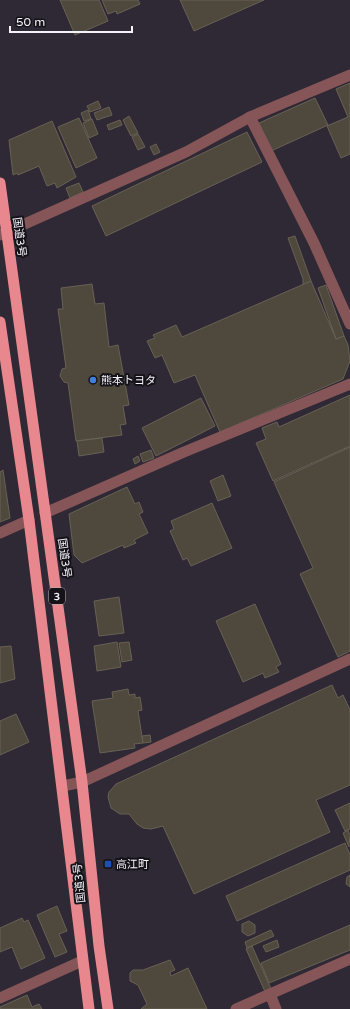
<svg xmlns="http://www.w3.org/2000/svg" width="350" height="1009" font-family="'Varela Round','Noto Sans JP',sans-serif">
	<rect width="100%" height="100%" fill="#2e2934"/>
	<!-- building -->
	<g fill="#4f483c" stroke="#696155">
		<path d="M60,0H99L108,21L75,35Z"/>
		<path d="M102,0H138L140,4L117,14L116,11L108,14Z"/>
		<path d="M180,0H264L194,31Z"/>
		<path d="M350,83V154L341,158L327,126L348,117L336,89Z"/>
		<path d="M315,98L328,125L271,151L259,123Z"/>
		<path d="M98,101L101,108L90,112L87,106Z"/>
		<path d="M109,107L112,115L97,120L94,113Z"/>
		<path d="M88,110L91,119L84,121L81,113Z"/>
		<path d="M129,116L138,133L131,136L123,120Z"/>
		<path d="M79,118L97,158L76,168L58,127Z"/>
		<path d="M92,119L98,134L89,138L83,123Z"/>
		<path d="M120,120L122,125L109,130L107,125Z"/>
		<path d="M52,121L76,177L57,188L55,183L47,186L39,166L18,175L17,173L13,175L9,140Z"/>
		<path d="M247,132L262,162L106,236L92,206Z"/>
		<path d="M138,134L145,147L138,150L132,137Z"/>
		<path d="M156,144L160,152L154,155L150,147Z"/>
		<path d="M79,183L83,192L70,198L66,188Z"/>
		<path d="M295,236L311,281L303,285V279L288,238Z"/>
		<path d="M311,281L336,339L344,336L348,345L350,361L343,379L220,432L195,375L174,383L162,355L155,358L147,341L155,338L153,335L176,325L182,337Z"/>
		<path d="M92,284L95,304L104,303L109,347L118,345L129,405L123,406L126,424L120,425L122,435L76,441L68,383L64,382L60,376L62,369L66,368L58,309H63L61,288Z"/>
		<path d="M326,285L344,336L336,339L318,288Z"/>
		<path d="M350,395V446L273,481L256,443L266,439L262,428L277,422L279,427Z"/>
		<path d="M201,398L215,426L156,456L142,428Z"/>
		<path d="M102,438L104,452L79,456L77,441Z"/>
		<path d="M350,447V651L338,657L300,574L313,568L274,482Z"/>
		<path d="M151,450L154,458L143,462L140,454Z"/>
		<path d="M138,456L140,461L135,464L133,459Z"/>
		<path d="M3,470L10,518L0,522V472Z"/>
		<path d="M223,475L231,496L218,501L210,481Z"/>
		<path d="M127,487L135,504L139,502L143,512L139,514L148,533L134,540L136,543L124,548L123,545L82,563L74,555L69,514Z"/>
		<path d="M212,503L232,548L191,566L187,558L183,560L170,531L174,529L171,521Z"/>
		<path d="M119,597L124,633L99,636L94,601Z"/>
		<path d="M255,604L281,664L276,667L279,672L265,678L263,673L243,682L216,621Z"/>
		<path d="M117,642L121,667L97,671L94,646Z"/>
		<path d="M129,642L132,660L122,662L119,643Z"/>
		<path d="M11,646L15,679L0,683V647Z"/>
		<path d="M332,685L338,698L343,695L350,710V785L316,800L330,832L194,894L163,826L151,829L143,828L137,824L129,814H120L111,808L108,797L109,792L116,784Z"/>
		<path d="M128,689L129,695L135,694V698L140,697L142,710L138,711L143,743L134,744L135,748L100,753L92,701L113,698L112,692Z"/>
		<path d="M16,714L29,742L0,755V721Z"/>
		<path d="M150,735L151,742L143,743L142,736Z"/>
		<path d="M350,803V829L345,831L335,810Z"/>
		<path d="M348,830L350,835L349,847L343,833Z"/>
		<path d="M345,843L350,855V870L237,921L226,896Z"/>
		<path d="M350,875V887L346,884L347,877Z"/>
		<path d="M57,906L67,931L59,934L67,952L55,957L37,915Z"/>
		<path d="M22,918L24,922L28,920L45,958L21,969L12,947L0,952V928Z"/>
		<path d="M249,921L255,925V933L248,936L242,932V924Z"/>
		<path d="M350,925V950L269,983L261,963Z"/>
		<path d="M271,930L274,936L247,948L245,942Z"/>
		<path d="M277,940L279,947L266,952L263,946Z"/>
		<path d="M252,946L272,991L266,994L246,949Z"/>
		<path d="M170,960L175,970L170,972L171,976L188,968L207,1009H141L147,1004L138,985L130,981V973L133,970H143Z"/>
		<path d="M27,995L32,1007L39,1004L42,1009H0V1007Z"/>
	</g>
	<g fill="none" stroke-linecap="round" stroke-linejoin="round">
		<!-- minor -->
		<g stroke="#855558" stroke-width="11">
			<path d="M250,117L314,243L350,324"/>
			<path d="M0,235L186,152L250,117L350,75"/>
			<path d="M45,513L184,452L350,384"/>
			<path d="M0,533L29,520"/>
			<path d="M270,994L276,1009"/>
			<path d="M0,998L82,961"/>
			<path d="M236,1009L350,959"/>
		</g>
		<!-- tertiary -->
		<path stroke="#855558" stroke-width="11" d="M63,786L82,782L350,659"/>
		<!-- trunk -->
		<g stroke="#e8878e" stroke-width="11">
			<path d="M0,183L82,782L99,946L108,1009"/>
			<path d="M0,322L29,520L89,1009"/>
		</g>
	</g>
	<!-- markers -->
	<circle fill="#3f7fe0" stroke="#151318" stroke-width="1.5" cx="93" cy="380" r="4"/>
	<rect fill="#1a4fb4" stroke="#151318" stroke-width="1.5" x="104" y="860" width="8" height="8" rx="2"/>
	<g text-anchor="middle" stroke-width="4" stroke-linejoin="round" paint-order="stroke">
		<!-- shield labels -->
		<rect fill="#151318" stroke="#b2afb6" stroke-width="1" x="49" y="588" width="16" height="16" rx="3"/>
		<g font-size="10" font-weight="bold" fill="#f5f2fa">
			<text x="57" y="600">3</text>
		</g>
		<!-- street labels -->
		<g font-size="11" fill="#f5f2fa" stroke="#151318">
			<text transform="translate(20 237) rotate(82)" y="4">国道3号</text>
			<text transform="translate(65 558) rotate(82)" y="4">国道3号</text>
			<text transform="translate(79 883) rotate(-96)" y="4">国道3号</text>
		</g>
		<!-- poi labels -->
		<g font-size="11" fill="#f5f2fa" stroke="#151318" text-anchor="start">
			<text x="101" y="384">熊本トヨタ</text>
			<text x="116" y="868">高江町</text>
		</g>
	</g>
	<!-- scale -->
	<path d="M10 26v6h122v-6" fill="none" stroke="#f5f2fa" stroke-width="2"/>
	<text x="16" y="26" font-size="12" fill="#f5f2fa" stroke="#151318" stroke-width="3" paint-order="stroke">50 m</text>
</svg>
